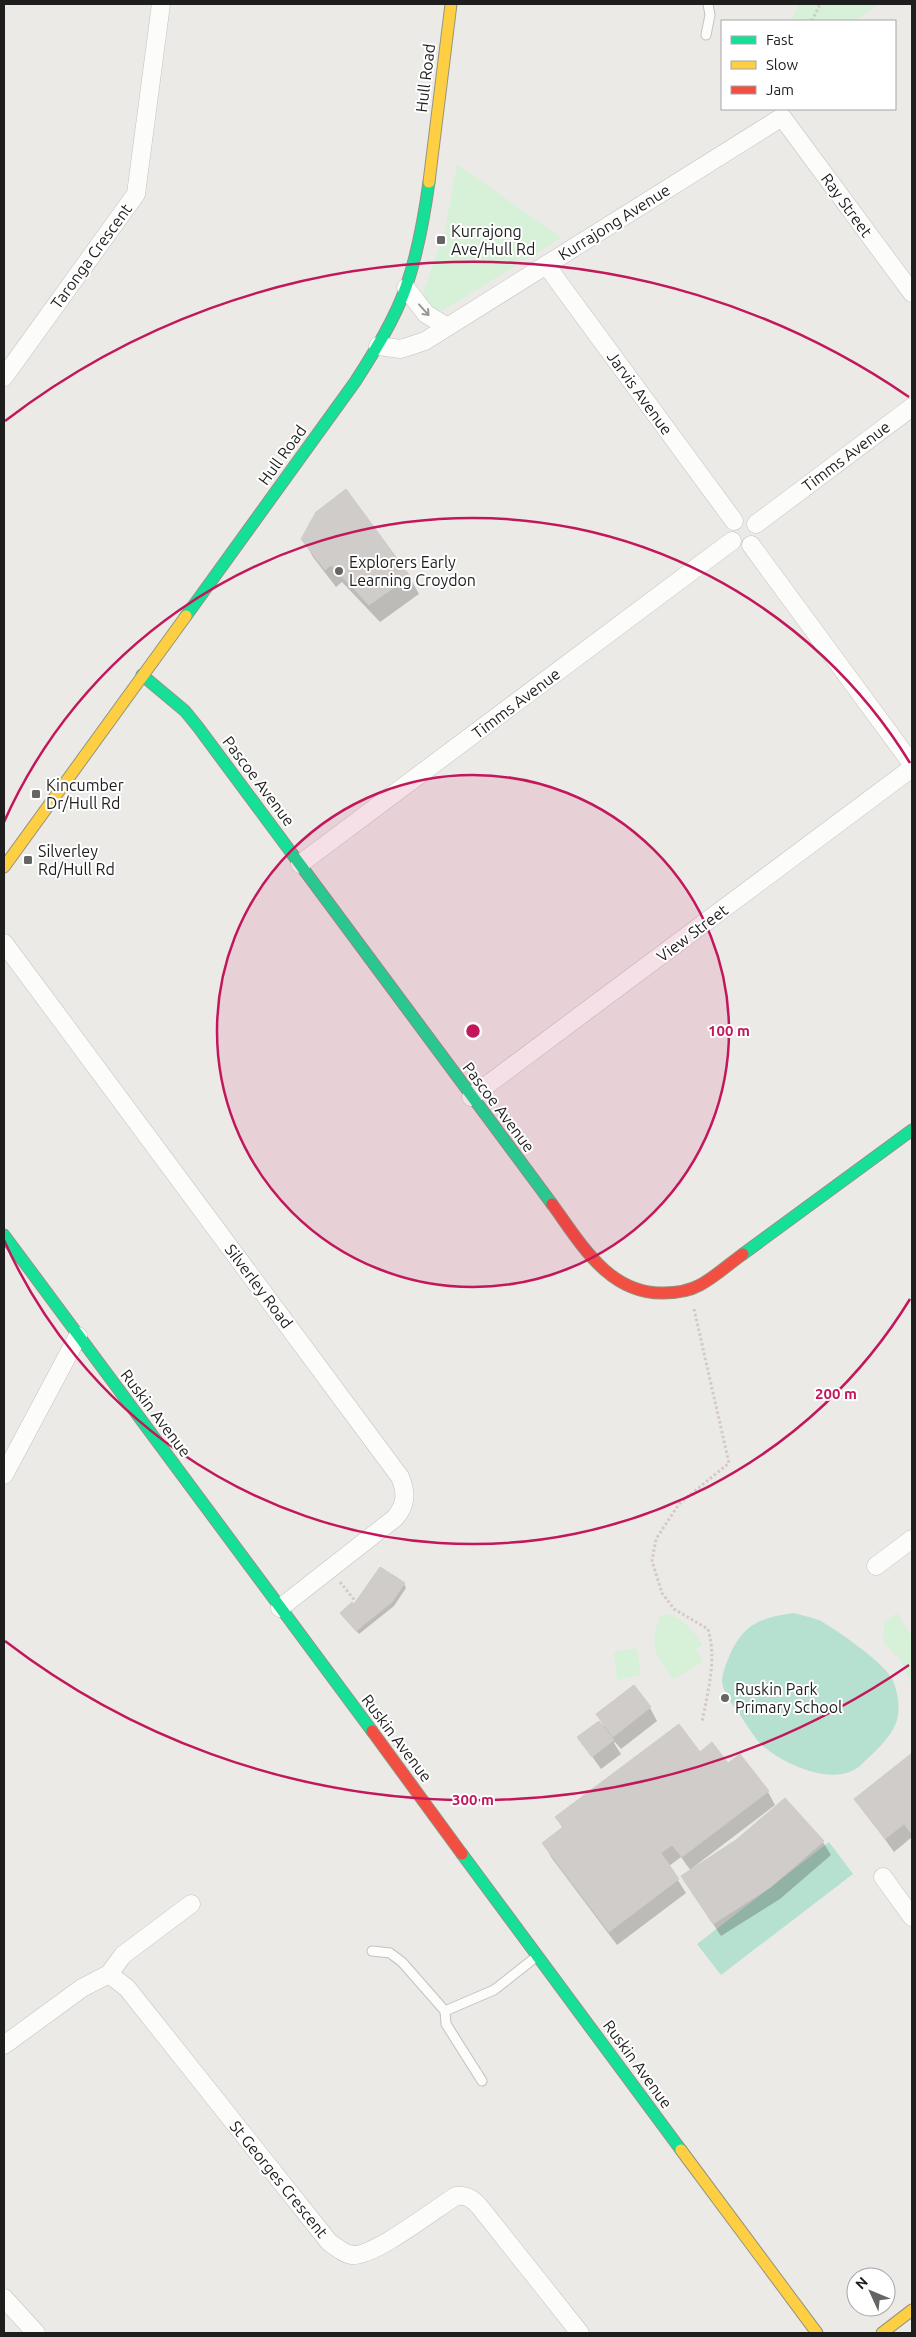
<svg xmlns="http://www.w3.org/2000/svg" width="916" height="2337" font-family="Ubuntu,sans-serif">
	<rect width="100%" height="100%" fill="#eceae7"/>
	<!-- park -->
	<g fill="#d7f0d8">
		<path d="M799,4H879L855,21H791Z"/>
		<path d="M457,164L561,238L442,311L429,306L423,292L445,231Z"/>
		<path d="M897,1613L912,1637V1685L901,1661L883,1641L884,1622Z"/>
		<path d="M669,1614C683,1618 696,1634 703,1645L696,1649L703,1662L673,1679C654,1652 649,1648 660,1616Z"/>
		<path d="M637,1648L641,1675L617,1680L614,1652Z"/>
	</g>
	<!-- pitch -->
	<g fill="#b6e0cf">
		<path d="M793,1613C801,1615 811,1617 819,1620C834,1628 886,1664 892,1679C898,1691 901,1710 896,1723C889,1740 874,1752 862,1764C837,1789 785,1765 763,1746C754,1738 747,1725 740,1715C733,1705 724,1695 722,1682C722,1675 726,1663 729,1657C743,1624 760,1618 793,1613Z"/>
		<path d="M829,1842L853,1874L721,1975L697,1944Z"/>
	</g>
	<!-- shadow -->
	<g fill="#0003">
		<path d="M303,539L409,576L419,594L380,622L342,582L336,587L313,557Z"/>
		<path d="M404,1584L406,1588L394,1606L359,1634L341,1614Z"/>
		<path d="M650,1708L657,1721L621,1749L615,1742L614,1743L621,1754L601,1769L579,1738L604,1726L597,1715Z"/>
		<path d="M700,1753L728,1765L768,1792L775,1805L691,1869L692,1871L823,1842L831,1855L780,1899L721,1936L691,1890V1871L681,1857L669,1866L686,1893L617,1945L551,1857L544,1844L563,1829L557,1818Z"/>
		<path d="M912,1755V1837L894,1852L856,1799Z"/>
	</g>
	<!-- building -->
	<g fill="#cfccca" stroke="#cfccc8">
		<path d="M346,489L410,576L369,605L331,565L325,570L301,539L316,512Z"/>
		<path d="M380,1567L396,1577L389,1588L373,1577Z"/>
		<path d="M373,1577L389,1588L396,1577L405,1583L392,1602L356,1631L340,1613L352,1602L354,1604Z"/>
		<path d="M634,1685L651,1707L613,1737L596,1714Z"/>
		<path d="M599,1721L614,1740L592,1757L577,1737Z"/>
		<path d="M679,1724L700,1752L712,1742L728,1763L740,1754L769,1791L682,1857L672,1845L661,1853L679,1879L609,1932L542,1843L563,1827L555,1817Z"/>
		<path d="M912,1753V1831L910,1832L904,1824L885,1839L854,1799Z"/>
		<path d="M785,1798L824,1841L772,1886L713,1924L681,1876L736,1840Z"/>
	</g>
	<g fill="none" stroke-linecap="round" stroke-linejoin="round">
		<defs>
			<g id="lane">
				<path d="M706,35L710,15L708,4"/>
				<path d="M372,1951L390,1953L402,1962L445,2011L446,2024L482,2081"/>
				<path d="M445,2011L494,1990L536,1957"/>
			</g>
			<g id="street">
				<path d="M546,265L734,521"/>
				<path d="M406,288L426,314L446,326"/>
				<path d="M378,346L401,349L425,341L782,117L912,293"/>
				<path d="M4,377L136,194L161,4"/>
				<path d="M756,524L912,407"/>
				<path d="M751,545L912,764"/>
				<path d="M300,864L732,541"/>
				<path d="M4,943L400,1477C407,1493 406,1505 395,1518L280,1608"/>
				<path d="M471,1097L912,768"/>
				<path d="M4,1475L78,1336"/>
				<path d="M876,1566L912,1539"/>
				<path d="M883,1877L912,1917"/>
				<path d="M109,1974L127,1988L329,2242C336,2247 344,2254 352,2255C374,2257 435,2209 456,2196C466,2195 472,2198 479,2206L580,2333"/>
				<path d="M4,2045L82,1988L109,1974L123,1955L191,1904"/>
				<path d="M4,2298L36,2333"/>
			</g>
			<g id="fast">
				<path d="M186,616L355,382C374,352 394,321 406,287C418,253 424,218 429,182"/>
				<path d="M142,675L185,711L198,727L552,1204"/>
				<path d="M4,1235L372,1731"/>
				<path d="M743,1254L912,1130"/>
				<path d="M462,1854L681,2150"/>
			</g>
			<g id="slow">
				<path d="M429,182L451,4"/>
				<path d="M4,867L186,616"/>
				<path d="M681,2150L817,2333"/>
				<path d="M882,2333L912,2310"/>
			</g>
			<g id="jam">
				<path d="M552,1204C580,1242 608,1294 663,1293C675,1293 689,1291 700,1285C715,1277 729,1264 743,1254"/>
				<path d="M372,1731L462,1854"/>
			</g>
		</defs>
		<!-- lane casing -->
		<use href="#lane" stroke="#c3c2c1" stroke-width="11"/>
		<!-- street casing -->
		<use href="#street" stroke="#c3c2c1" stroke-width="19"/>
		<!-- fast casing -->
		<use href="#fast" stroke="#929481" stroke-width="13"/>
		<!-- slow casing -->
		<use href="#slow" stroke="#929481" stroke-width="13"/>
		<!-- jam casing -->
		<use href="#jam" stroke="#929481" stroke-width="13"/>
		<!-- path -->
		<g stroke="#d5c9c7" stroke-width="3" stroke-dasharray="2.5 2.5" stroke-linecap="butt">
			<path d="M812,21L820,4"/>
			<path d="M694,1309L729,1463L679,1504L656,1539L652,1561L662,1593L674,1609L708,1629C717,1659 708,1691 702,1722"/>
			<path d="M340,1582L356,1602"/>
		</g>
		<!-- lane -->
		<use href="#lane" stroke="#fcfcfb" stroke-width="9"/>
		<!-- street -->
		<use href="#street" stroke="#fcfcfb" stroke-width="18"/>
		<!-- fast -->
		<use href="#fast" stroke="#16e098" stroke-width="11"/>
		<!-- slow -->
		<use href="#slow" stroke="#ffcf43" stroke-width="11"/>
		<!-- jam -->
		<use href="#jam" stroke="#f24e42" stroke-width="11"/>
	</g>
	<!-- one-way arrows -->
	<defs><path id="oneway-shaft" d="M-6 0H5M1.5-3L5.5 0L1.5 3" fill="none" stroke-width="1.6" stroke-linecap="round" stroke-linejoin="round" transform="scale(1.25)"/></defs>
	<use stroke="#989898" href="#oneway-shaft" transform="translate(424 310) rotate(48)"/>
	<!-- distance rings -->
	<circle cx="473" cy="1031" r="256" fill="#c2185b" fill-opacity=".12"/>
	<g fill="none" stroke="#c2185b" stroke-width="2.5">
		<circle cx="473" cy="1031" r="256"/>
		<path d="M910 1299A513 513 0 0 1 4 1240M4 822A513 513 0 0 1 910 763"/>
		<path d="M909 1665A769 769 0 0 1 5 1641M5 421A769 769 0 0 1 909 397"/>
	</g>
	<!-- markers -->
	<g fill="#666564" stroke="#fff" stroke-width="2">
		<rect x="436" y="235" width="10" height="10" rx="2.5"/>
		<circle cx="339" cy="571" r="5"/>
		<rect x="31" y="789" width="10" height="10" rx="2.5"/>
		<rect x="23" y="855" width="10" height="10" rx="2.5"/>
		<circle cx="725" cy="1698" r="5"/>
	</g>
	<g text-anchor="middle" stroke-width="4" stroke-linejoin="round" paint-order="stroke">
		<!-- street labels -->
		<g font-size="16" fill="#1e1e1e" stroke="#fff">
			<text transform="translate(425 78) rotate(-83)" y="6">Hull Road</text>
			<text transform="translate(847 205) rotate(54)" y="6">Ray Street</text>
			<text transform="translate(614 222) rotate(-32)" y="6">Kurrajong Avenue</text>
			<text transform="translate(91 256) rotate(-54)" y="6">Taronga Crescent</text>
			<text transform="translate(640 393) rotate(54)" y="6">Jarvis Avenue</text>
			<text transform="translate(282 455) rotate(-54)" y="6">Hull Road</text>
			<text transform="translate(846 456) rotate(-37)" y="6">Timms Avenue</text>
			<text transform="translate(516 703) rotate(-37)" y="6">Timms Avenue</text>
			<text transform="translate(259 781) rotate(53)" y="6">Pascoe Avenue</text>
			<text transform="translate(692 933) rotate(-37)" y="6">View Street</text>
			<text transform="translate(499 1107) rotate(53)" y="6">Pascoe Avenue</text>
			<text transform="translate(259 1286) rotate(53)" y="6">Silverley Road</text>
			<text transform="translate(156 1413) rotate(53)" y="6">Ruskin Avenue</text>
			<text transform="translate(397 1738) rotate(53)" y="6">Ruskin Avenue</text>
			<text transform="translate(638 2064) rotate(54)" y="6">Ruskin Avenue</text>
			<text transform="translate(279 2179) rotate(51)" y="6">St Georges Crescent</text>
		</g>
		<!-- poi labels -->
		<g font-size="16" fill="#1e1e1e" stroke="#fff" text-anchor="start">
			<text x="451" y="237">Kurrajong<tspan x="451" dy="18">Ave/Hull Rd</tspan></text>
			<text x="349" y="568">Explorers Early<tspan x="349" dy="18">Learning Croydon</tspan></text>
			<text x="46" y="791">Kincumber<tspan x="46" dy="18">Dr/Hull Rd</tspan></text>
			<text x="38" y="857">Silverley<tspan x="38" dy="18">Rd/Hull Rd</tspan></text>
			<text x="735" y="1695">Ruskin Park<tspan x="735" dy="18">Primary School</tspan></text>
		</g>
	</g>
	<circle cx="473" cy="1031" r="8" fill="#c2185b" stroke="#fff" stroke-width="2.5"/>
	<g font-size="15" text-anchor="middle" font-weight="bold" fill="#c2185b" stroke="#fff" stroke-width="4" stroke-linejoin="round" paint-order="stroke">
		<text x="729" y="1036">100 m</text>
		<text x="836" y="1399">200 m</text>
		<text x="473" y="1805">300 m</text>
	</g>
	<!-- border -->
	<rect width="916" height="2337" fill="none" stroke="#1e1e1e" stroke-width="10"/>
	<!-- legend -->
	<rect x="721" y="20" width="175" height="90" fill="#ffffff" stroke="#a5a5a5"/>
	<rect x="731" y="36" width="25" height="8" fill="#16e098" stroke="#a5a5a5"/>
	<text x="766" y="45" font-size="15" fill="#1e1e1e">Fast</text>
	<rect x="731" y="61" width="25" height="8" fill="#ffcf43" stroke="#a5a5a5"/>
	<text x="766" y="70" font-size="15" fill="#1e1e1e">Slow</text>
	<rect x="731" y="86" width="25" height="8" fill="#f24e42" stroke="#a5a5a5"/>
	<text x="766" y="95" font-size="15" fill="#1e1e1e">Jam</text>
	<!-- north arrow -->
	<g transform="translate(871 2292) rotate(314)"><circle r="24" fill="#ffffff" stroke="#a5a5a5"/>
	<path d="M0-4L9 19L0 12L-9 19Z" fill="#666564"/>
	<text y="-8" font-size="14" font-weight="bold" text-anchor="middle" fill="#1e1e1e">N</text>
	</g>
</svg>
